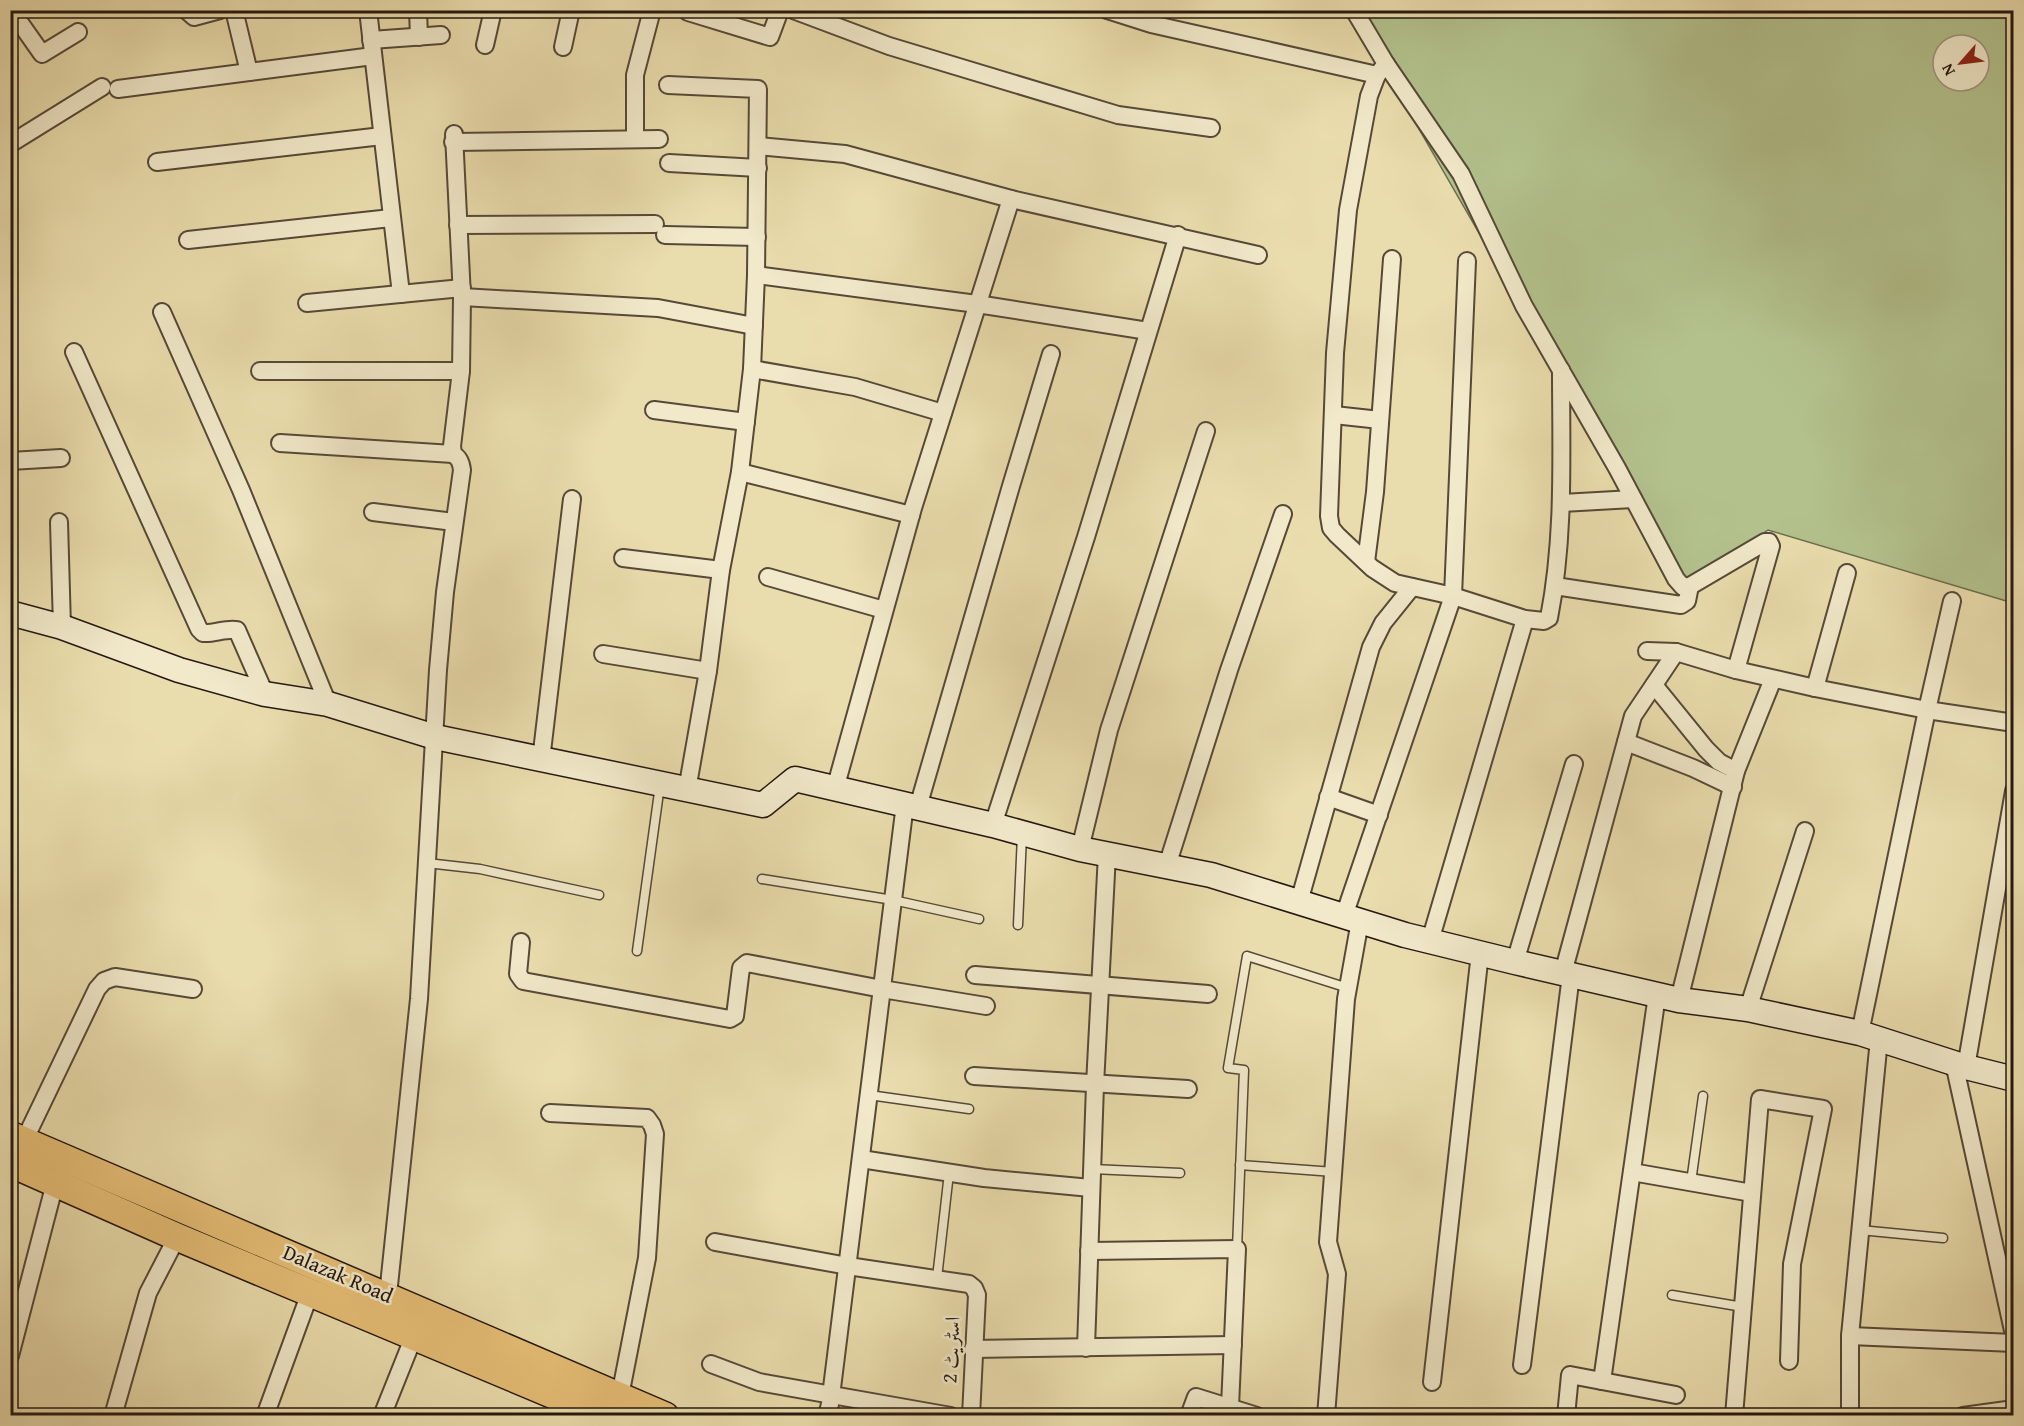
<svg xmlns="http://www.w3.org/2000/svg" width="2024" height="1426" font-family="'Gentium Book Plus',Amiri,serif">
	<rect width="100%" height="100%" fill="#eaddad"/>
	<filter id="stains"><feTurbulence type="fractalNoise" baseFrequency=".00333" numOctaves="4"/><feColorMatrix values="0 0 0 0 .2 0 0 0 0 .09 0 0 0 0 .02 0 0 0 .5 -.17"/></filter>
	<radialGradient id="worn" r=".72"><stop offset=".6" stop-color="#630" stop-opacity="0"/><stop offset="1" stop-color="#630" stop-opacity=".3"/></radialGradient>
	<!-- green -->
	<path fill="#b3c28d" stroke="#6c6d4f" stroke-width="1.5" fill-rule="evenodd" d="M1351,11H2013V603L1768,530L1683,587ZM1943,45H1979V81H1943Z"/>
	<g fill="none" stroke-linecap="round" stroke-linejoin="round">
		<defs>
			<g id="lane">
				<path d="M427,863L480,869L599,895"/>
				<path d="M762,879L893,900L979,919"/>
				<path d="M1018,925L1022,835"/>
				<path d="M637,951L660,785"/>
				<path d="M869,1095L969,1109"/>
				<path d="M1240,1165L1334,1172"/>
				<path d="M1092,1169L1180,1173"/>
				<path d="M1691,1182L1703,1096"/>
				<path d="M1860,1230L1943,1238"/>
				<path d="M1237,1249L1244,1070L1228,1068L1247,956L1348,988"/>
				<path d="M937,1278L949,1173"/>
				<path d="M1672,1295L1743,1307"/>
			</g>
			<g id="street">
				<path d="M11,10L42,54L78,32"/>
				<path d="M186,10L194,17L220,10"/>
				<path d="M234,10L249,72"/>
				<path d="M368,10L401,294"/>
				<path d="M418,10L419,37"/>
				<path d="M793,10L889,46L1118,115L1211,128"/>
				<path d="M1107,10L1151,24L1377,75"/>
				<path d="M1354,10L1386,64L1461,174L1524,306L1617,468L1676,579L1683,587L1690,586L1765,542H1769L1771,546L1736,670"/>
				<path d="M688,12L770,37L780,10"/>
				<path d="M371,40L441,35"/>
				<path d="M485,45L493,10"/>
				<path d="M563,47L571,10"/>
				<path d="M1386,64L1377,75L1369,96L1348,210L1335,353L1329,516L1331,528L1337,535L1372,568L1395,583L1453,596L1525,619L1544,621L1549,618C1565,536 1561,453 1561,370"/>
				<path d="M668,85L758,89L756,275L752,369L740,472L721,570L708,671L687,790"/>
				<path d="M118,89L373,56"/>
				<path d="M635,139V75L652,10"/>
				<path d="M453,142L659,139"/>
				<path d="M10,144L102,87"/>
				<path d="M758,146L845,154L1011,199L1258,255"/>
				<path d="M157,162L382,136"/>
				<path d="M669,163L758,168"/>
				<path d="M458,225L655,224"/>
				<path d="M665,235L757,237"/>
				<path d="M188,240L391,218"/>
				<path d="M756,275L977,304L1148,331"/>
				<path d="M462,297L658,308L754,326"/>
				<path d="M307,303L462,288"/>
				<path d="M162,312L241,490L328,704"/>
				<path d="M74,352L199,629L203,633C214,634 226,628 237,630L265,694"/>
				<path d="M752,369L855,387L943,413"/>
				<path d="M260,371H461"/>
				<path d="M654,410L746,422"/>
				<path d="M1334,415L1380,420"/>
				<path d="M280,443L453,454"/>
				<path d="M10,461L61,458"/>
				<path d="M740,472L911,515"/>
				<path d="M1562,503L1633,499"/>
				<path d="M373,512L454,522"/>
				<path d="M59,522L62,627"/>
				<path d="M623,558L721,570"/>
				<path d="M1366,562L1375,492L1392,259"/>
				<path d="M768,577L884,610"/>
				<path d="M1555,586L1681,605L1687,601L1690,586"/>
				<path d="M1647,651L1676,652L1736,670L1815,688L1927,710L2014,723"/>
				<path d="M603,654L708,671"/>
				<path d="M1654,685L1706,749L1719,762L1736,771"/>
				<path d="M1815,688L1847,573"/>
				<path d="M1626,742L1693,768L1733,787"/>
				<path d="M541,760L572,499"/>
				<path d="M835,789L913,508L1011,199"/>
				<path d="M1328,797L1379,815"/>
				<path d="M918,807L1011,486L1051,354"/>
				<path d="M993,825L1086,537L1178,235"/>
				<path d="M1080,849L1109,730L1206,431"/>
				<path d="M1167,866L1229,670L1283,514"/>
				<path d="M1299,902L1371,647L1383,623L1412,587"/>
				<path d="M1344,916L1453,596L1467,261"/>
				<path d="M1430,941L1525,619"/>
				<path d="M521,942L518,974L523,981L730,1019L735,1016L741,968L747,963L882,989L986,1006"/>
				<path d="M1515,962L1574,764"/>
				<path d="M1563,973L1633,716L1676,652"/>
				<path d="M975,975L1208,994"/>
				<path d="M1679,1000L1736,771L1773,679"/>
				<path d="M1748,1009L1805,831"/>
				<path d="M1860,1033L1927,710L1952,601"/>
				<path d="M1954,1063L2014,1335"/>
				<path d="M1966,1067L2014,791"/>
				<path d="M974,1076L1188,1089"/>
				<path d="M550,1113L647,1118L652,1125L655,1134L647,1258L620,1396"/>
				<path d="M24,1141L97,989L104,981L115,977L193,989"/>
				<path d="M861,1159L984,1178L1091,1188"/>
				<path d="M1632,1172L1752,1193"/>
				<path d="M715,1242L848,1266L969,1284L974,1288L977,1295L971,1416"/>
				<path d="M1089,1251L1237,1249L1230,1407"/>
				<path d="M388,1295L419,999L438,670L445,592L462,470C461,462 459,458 453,454L452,446L461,371L462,297L454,134"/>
				<path d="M1850,1336L2014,1343"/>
				<path d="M1086,1348L1095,1085L1107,854"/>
				<path d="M973,1349L1233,1345"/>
				<path d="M10,1356L55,1183"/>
				<path d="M711,1364L759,1382L951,1416"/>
				<path d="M1522,1365L1571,975"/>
				<path d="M1602,1381L1657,995"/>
				<path d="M1432,1382L1480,953"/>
				<path d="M113,1416L148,1293L177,1237"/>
				<path d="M265,1416L310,1293"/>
				<path d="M382,1416L414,1336"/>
				<path d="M827,1416L830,1404L905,804"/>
				<path d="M1189,1416L1196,1397L1257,1416"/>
				<path d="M1326,1416L1337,1274L1328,1242L1346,999L1360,921"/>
				<path d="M1566,1416L1570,1375L1676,1395"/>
				<path d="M1734,1416L1760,1099L1823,1109L1792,1264L1789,1361"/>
				<path d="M1850,1416V1336L1879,1039"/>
				<path d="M1963,1416L2014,1409"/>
			</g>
			<path id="secondary" d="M10,613L62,627L179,670L265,694L328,704L435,737L763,805L795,779L993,825L1080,849L1211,875L1405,935L1515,962L1679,1000L1748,1009L1860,1033L1966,1067L2014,1079"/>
			<g id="primary">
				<path d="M10,1135L665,1416"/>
				<path d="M10,1163L177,1237L604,1416"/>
			</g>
		</defs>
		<!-- lane casing -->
		<use href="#lane" stroke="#564938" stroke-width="11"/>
		<!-- street casing -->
		<use href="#street" stroke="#564938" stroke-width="20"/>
		<!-- secondary casing -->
		<use href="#secondary" stroke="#251811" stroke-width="27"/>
		<!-- primary casing -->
		<use href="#primary" stroke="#251811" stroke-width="30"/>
		<!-- lane -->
		<use href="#lane" stroke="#f1e9ca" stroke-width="8"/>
		<!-- street -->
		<use href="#street" stroke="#f1e9ca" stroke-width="16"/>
		<!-- secondary -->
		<use href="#secondary" stroke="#f1e9ca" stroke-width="24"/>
		<!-- primary -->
		<use href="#primary" stroke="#e5be76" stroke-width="27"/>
	</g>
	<g text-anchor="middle" stroke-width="5" stroke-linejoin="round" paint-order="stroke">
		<!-- street labels -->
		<g font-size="21" fill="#251811" stroke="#f1e9ca">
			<text transform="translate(338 1274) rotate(23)" y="7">Dalazak Road</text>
			<text transform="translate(951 1350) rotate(-87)" y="7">اسٹریٹ 2</text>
		</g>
	</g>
	<!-- margin -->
	<rect width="2024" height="1426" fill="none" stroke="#eaddad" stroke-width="36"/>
	<rect x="12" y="12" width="2000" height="1402" fill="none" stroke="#251811" stroke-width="3"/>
	<rect x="18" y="18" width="1988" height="1390" fill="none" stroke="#251811" stroke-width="1.5"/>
	<!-- north arrow -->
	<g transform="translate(1961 63) rotate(242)"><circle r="28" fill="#f1e9ca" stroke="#9f9580" stroke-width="1.5"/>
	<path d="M0-4.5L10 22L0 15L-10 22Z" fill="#8f2418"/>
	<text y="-9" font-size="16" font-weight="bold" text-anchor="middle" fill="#251811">N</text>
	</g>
	<rect width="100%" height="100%" filter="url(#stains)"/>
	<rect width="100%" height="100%" fill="url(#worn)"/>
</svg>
